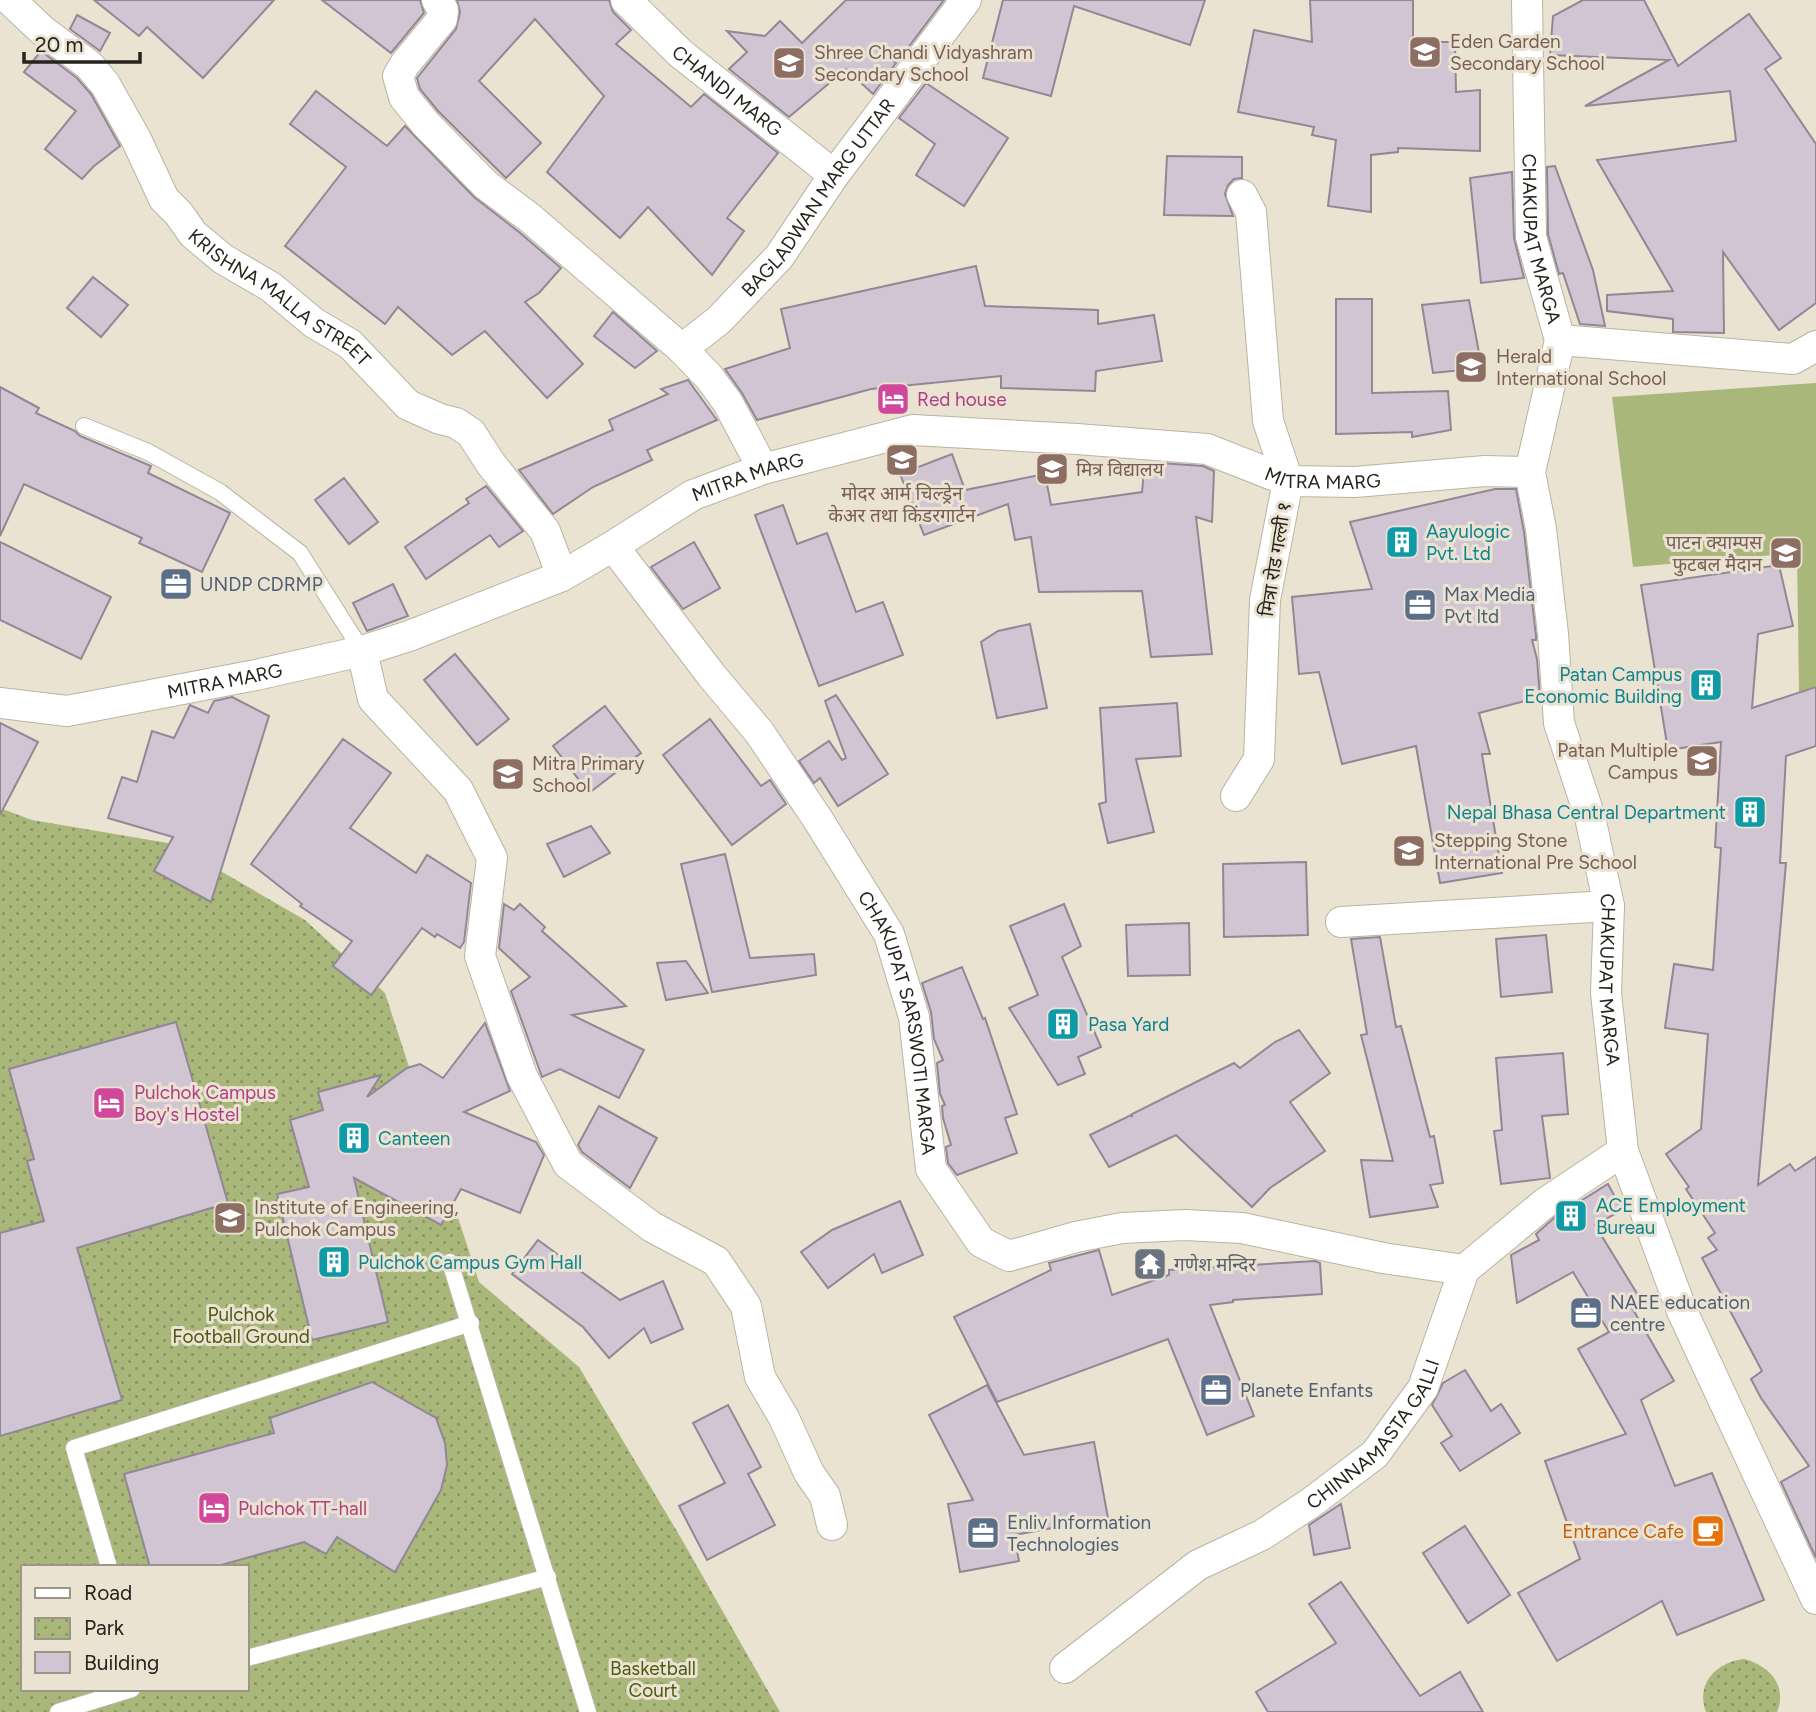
<svg xmlns="http://www.w3.org/2000/svg" width="1816" height="1712" font-family="Figtree,'Noto Sans Devanagari',sans-serif">
	<defs>
		<pattern id="park-dots" width="8" height="8" patternUnits="userSpaceOnUse" patternTransform="scale(1.75)"><rect width="8" height="8" fill="#a9b87a"/><path d="M2 2h.1M6 6h.1" fill="none" stroke="#899563" stroke-width="1.8" stroke-linecap="round"/></pattern>
	</defs>
	<rect width="100%" height="100%" fill="#ebe3d2"/>
	<!-- park -->
	<g fill="url(#park-dots)" fill-rule="evenodd">
		<path d="M0,808L32,820L174,844L305,920L385,993L479,1282L579,1367L681,1538L780,1712H0ZM23,1567H247V1689H23Z"/>
		<path d="M1744,1659C1768,1665 1788,1685 1777,1712H1706C1695,1683 1717,1662 1744,1659Z"/>
	</g>
	<!-- pitch -->
	<path fill="#a9b87a" d="M1816,383V686L1799,693L1797,553L1633,567L1612,397Z"/>
	<!-- building -->
	<g fill="#d1c5d4" stroke="#928795" stroke-width="2">
		<path d="M94,0H274L203,78L147,27L139,36Z"/>
		<path d="M322,0H420L424,13L391,53Z"/>
		<path d="M457,0H609L613,12L631,30L616,44L691,107L704,94L778,153L727,218L744,231L712,275L648,207L620,238L547,172L604,96L535,19L479,81L541,143L506,178L438,111L420,89L417,78L456,29L460,12Z"/>
		<path d="M846,0H944L901,57L877,50L896,63L873,94L846,69L789,117L729,69L747,52L727,31L765,36L780,21L802,43Z"/>
		<path d="M1003,0H1205L1190,45L1074,6L1051,96L983,78Z"/>
		<path d="M1310,0H1413V42H1455L1456,92L1480,90V151L1398,148V152L1371,155V212L1328,206L1336,140L1312,135L1314,127L1238,112L1254,30L1312,42Z"/>
		<path d="M1583,0H1644L1678,66L1749,14L1781,58L1765,69L1816,144V303L1779,330L1723,252L1724,333L1673,332V319L1607,311V295L1673,291L1597,160L1736,141L1730,91L1585,106L1669,60L1550,55L1553,16Z"/>
		<path d="M77,15L110,33L100,51L70,29Z"/>
		<path d="M41,51L77,78L91,94L120,146L94,166L82,179L45,149L76,111L24,72Z"/>
		<path d="M926,83L1008,138L964,206L916,175L935,144L899,118Z"/>
		<path d="M316,91L387,146L405,126L474,197L519,232L561,268L539,293L525,302L583,364L547,398L485,331L452,355L398,307L385,324L285,246L346,167L290,124Z"/>
		<path d="M1167,156L1242,157V178L1234,179L1228,185L1225,194L1233,216L1164,215Z"/>
		<path d="M1555,166L1593,270L1605,326L1580,324L1563,273L1559,274L1548,234L1547,167Z"/>
		<path d="M1512,172L1514,238L1524,278L1481,283L1470,178Z"/>
		<path d="M976,266L985,306L1098,310V324L1154,315L1162,361L1096,371L1095,391L1001,388V376L871,389L757,420L742,393L725,369L790,348L781,309Z"/>
		<path d="M93,277L128,305L101,337L67,308Z"/>
		<path d="M1336,299H1372V393L1448,391L1451,430L1412,437V432L1336,434Z"/>
		<path d="M1469,300L1482,368L1433,373L1422,305Z"/>
		<path d="M613,312L657,351L635,368L594,336Z"/>
		<path d="M688,380L717,420L647,450L652,460L593,487L553,514L519,470L613,430L609,420L668,394L661,389Z"/>
		<path d="M0,387L39,408L36,413L75,431L80,436L151,466L148,473L230,513L202,572L139,543L142,538L24,484L0,536Z"/>
		<path d="M952,454L965,490L1045,474L1051,505L1142,492L1145,462L1203,466L1214,471L1212,522L1196,517L1212,654L1151,657L1142,591L1039,592L1031,537L1015,540L1008,504L924,535L900,474Z"/>
		<path d="M344,478L378,522L349,544L315,500Z"/>
		<path d="M486,486L523,531L499,547L490,535L426,579L405,547L469,503L466,499Z"/>
		<path d="M1495,489H1516L1524,532L1536,636V640H1532L1537,659L1540,697L1479,713L1490,754H1482L1502,873L1440,883L1416,746L1342,764L1319,672L1299,674L1292,597L1372,589L1350,522Z"/>
		<path d="M783,505L797,544L827,533L856,612L883,602L903,655L819,686L755,515Z"/>
		<path d="M0,542L111,597L81,659L0,620Z"/>
		<path d="M694,542L720,588L683,609L651,567Z"/>
		<path d="M1779,565L1793,626L1758,634L1752,708L1816,687V746L1786,756L1780,863H1786L1758,1185L1790,1164L1795,1171L1816,1157V1558L1781,1482L1809,1466L1761,1398L1751,1379L1762,1371L1702,1258L1717,1250L1708,1238L1715,1233L1686,1189L1689,1187L1666,1154L1701,1129L1708,1034L1665,1028L1674,964L1713,970L1721,848L1715,847L1721,742L1668,750L1641,585Z"/>
		<path d="M393,584L408,616L367,631L353,603Z"/>
		<path d="M1030,624L1047,708L997,718L981,642L998,631Z"/>
		<path d="M455,654L509,719L477,745L424,680Z"/>
		<path d="M836,695L888,774L838,806L820,778L814,783L799,761L829,741L842,760L846,758L825,701Z"/>
		<path d="M232,697L269,716L211,902L154,871L173,837L108,818L122,777L137,782L152,731L174,738L190,705L208,713L214,701Z"/>
		<path d="M1177,703L1181,756L1136,759L1154,832L1108,843L1099,804L1106,802L1100,708Z"/>
		<path d="M605,706L641,753L589,793L553,746Z"/>
		<path d="M710,719L761,786L770,780L786,804L732,845L663,755Z"/>
		<path d="M0,723L38,742L0,815Z"/>
		<path d="M343,739L391,773L350,828L416,873L427,855L471,883L464,942L460,948L437,934L435,937L422,928L371,995L333,966L352,941L300,906L302,904L251,864Z"/>
		<path d="M591,826L610,853L564,877L547,844Z"/>
		<path d="M725,854L750,958L814,954L816,975L712,992L681,864Z"/>
		<path d="M1306,862L1308,935L1224,937L1223,864Z"/>
		<path d="M504,904L514,910L520,904L545,927L542,931L626,1006L572,1015L644,1050L619,1098L560,1069L542,1077L511,991L530,977L499,948Z"/>
		<path d="M1064,904L1081,946L1062,957L1101,1047L1078,1057L1085,1074L1058,1085L1009,1008L1038,995L1010,926Z"/>
		<path d="M1189,923L1190,975L1128,976L1126,925Z"/>
		<path d="M1546,935L1552,992L1501,997L1496,939Z"/>
		<path d="M1380,937L1396,1027L1401,1026L1430,1137L1434,1136L1443,1183L1430,1185L1438,1207L1370,1217L1361,1160L1393,1161L1361,1035L1367,1034L1351,939Z"/>
		<path d="M686,961L708,993L666,1000L657,963Z"/>
		<path d="M962,967L983,1019L985,1018L1017,1114L1005,1118L1017,1153L957,1175L948,1163L946,1147L951,1145L943,1118L942,1106L945,1105L940,1094L937,1063L943,1060L934,1039L931,1012L922,983Z"/>
		<path d="M176,1022L228,1203L77,1248L122,1400L0,1436V1233L44,1221L27,1161L34,1159L9,1069Z"/>
		<path d="M485,1023L510,1091L464,1112L536,1142L544,1155L520,1213L461,1189L441,1225L354,1178L388,1322L312,1340L277,1194L309,1187L290,1120L323,1110L318,1092L381,1075L367,1097L407,1068L420,1064L443,1078Z"/>
		<path d="M1299,1030L1330,1073L1290,1102L1325,1151L1270,1188L1252,1207L1176,1135L1109,1167L1090,1135L1131,1115L1132,1117V1114L1234,1063L1240,1068L1275,1042Z"/>
		<path d="M1563,1053L1568,1114L1542,1116L1550,1178L1501,1184L1494,1131L1502,1130L1496,1058Z"/>
		<path d="M599,1106L657,1138L630,1188L582,1152L578,1145Z"/>
		<path d="M1608,1184L1622,1210L1595,1225L1641,1300L1631,1306L1674,1381L1641,1400L1675,1486L1712,1473L1764,1600L1677,1635L1662,1601L1557,1661L1518,1593L1580,1559L1545,1461L1626,1434L1578,1349L1609,1332L1573,1272L1517,1303L1511,1255L1539,1240L1536,1234L1555,1217Z"/>
		<path d="M900,1201L923,1255L882,1273L874,1254L828,1288L801,1252L832,1230Z"/>
		<path d="M538,1240L620,1300L663,1281L683,1329L651,1343L644,1328L609,1358L583,1327L512,1274Z"/>
		<path d="M1099,1250L1112,1295L1169,1275V1270L1315,1261L1320,1263L1322,1294L1233,1300V1302L1210,1305L1254,1416L1207,1435L1168,1339L997,1402L954,1317L1051,1270L1049,1263Z"/>
		<path d="M1465,1370L1491,1411L1501,1404L1520,1433L1460,1471L1441,1443L1452,1436L1432,1405L1443,1383Z"/>
		<path d="M372,1382L436,1418L445,1443L447,1465L441,1490L395,1572L337,1537L326,1554L304,1542L214,1567H150L124,1474L274,1433L270,1418Z"/>
		<path d="M987,1385L1024,1455L1094,1442L1108,1518L1014,1535L1019,1561L960,1572L948,1504L973,1500L929,1415Z"/>
		<path d="M728,1405L761,1467L748,1474L775,1525L707,1560L679,1506L725,1483L693,1423Z"/>
		<path d="M1341,1504L1350,1548L1314,1555L1309,1525Z"/>
		<path d="M1465,1526L1510,1595L1468,1623L1423,1553Z"/>
		<path d="M1341,1582L1420,1696L1460,1672L1483,1712H1268L1256,1692L1336,1643L1309,1604Z"/>
	</g>
	<g fill="none" stroke-linecap="round" stroke-linejoin="round">
		<defs>
			<g id="service">
				<path d="M84,426L148,452L220,492L300,553L362,651"/>
				<path d="M450,1262L588,1712"/>
				<path d="M109,1567L74,1448L471,1323"/>
				<path d="M247,1658L548,1577"/>
				<path d="M58,1712L132,1689"/>
			</g>
			<g id="minor">
				<path id="s1" d="M10,0L43,31L89,65L105,84L136,139L164,199L179,214L193,234L223,259L271,287L314,323L350,344L408,405L440,419L456,423L471,433L491,464L545,531L562,576"/>
				<path d="M437,0L443,10L442,19L405,64L398,76L404,97L425,123L486,185L530,218L682,349L709,377L728,403L763,469"/>
				<path id="s2" d="M626,0L680,53L834,175"/>
				<path id="s3" d="M1527,0L1531,237L1560,340L1530,472L1541,529L1553,634L1559,723L1590,817L1609,906L1606,993L1623,1151L1682,1311L1816,1599"/>
				<path d="M1560,340L1793,359L1816,346"/>
				<path id="s4" d="M682,349L719,320L779,257L834,175L966,0"/>
				<path id="s5" d="M613,546L712,676L759,732L817,818L889,934L914,1017L931,1169L981,1242L1009,1256L1076,1237L1122,1228L1185,1225L1242,1228L1383,1258L1464,1270"/>
				<path d="M362,651L373,699L458,790L492,858L480,956L522,1076L568,1164L652,1227L716,1261L746,1306L760,1377L784,1418L809,1473L825,1496L832,1525"/>
				<path id="s6" d="M0,703L67,711L256,675L362,651L409,636L562,576L613,546L693,495L763,469L913,430L1077,439L1207,449L1288,481L1355,482L1485,471L1530,472"/>
				<path d="M1236,796L1259,759L1265,600L1288,481L1268,421L1251,212L1242,195"/>
				<path d="M1341,922L1609,906"/>
				<path id="s7" d="M1065,1668L1198,1565L1262,1535L1312,1502L1375,1454L1423,1388L1464,1270L1545,1203L1623,1151"/>
			</g>
		</defs>
		<!-- service casing -->
		<use href="#service" stroke="#bbb3a2" stroke-width="18"/>
		<!-- minor casing -->
		<use href="#minor" stroke="#bbb3a2" stroke-width="32"/>
		<!-- service -->
		<use href="#service" stroke="#fff" stroke-width="16"/>
		<!-- minor -->
		<use href="#minor" stroke="#fff" stroke-width="30"/>
	</g>
	<!-- icons -->
	<defs>
		<symbol id="school-square" viewBox="-11 -11 22 22"><rect x="-9" y="-9" width="18" height="18" rx="4" fill="#8d6e63" stroke="#ebe3d2"/><path d="M0-5L7-2L0 1L-7-2ZM-4 1L0 2.5L4 1V4Q0 6-4 4Z" fill="#fff"/></symbol>
		<symbol id="hotel-square" viewBox="-11 -11 22 22"><rect x="-9" y="-9" width="18" height="18" rx="4" fill="#d1479c" stroke="#ebe3d2"/><path d="M-6-4.5h1.5V1H6V5H4.5V3h-9V5H-6ZM-4 0a1.8 1.8 0 1 1 3.6 0ZM.5 0V-2.5h3Q6-2.5 6 0Z" fill="#fff"/></symbol>
		<symbol id="building-square" viewBox="-11 -11 22 22"><rect x="-9" y="-9" width="18" height="18" rx="4" fill="#0f9aa8" stroke="#ebe3d2"/><path d="M-4-6H4V6H1V3H-1V6H-4ZM-2.5-4.3h1.7v1.8h-1.7ZM.8-4.3h1.7v1.8H.8ZM-2.5-1h1.7V.8h-1.7ZM.8-1h1.7V.8H.8Z" fill="#fff"/></symbol>
		<symbol id="office-square" viewBox="-11 -11 22 22"><rect x="-9" y="-9" width="18" height="18" rx="4" fill="#5c6f8a" stroke="#ebe3d2"/><path d="M-6-3h4V-5.5h4V-3h4V5H-6ZM-1-4.5V-3h2v-1.5ZM-6 0V1H6V0Z" fill="#fff"/></symbol>
		<symbol id="university-square" viewBox="-11 -11 22 22"><rect x="-9" y="-9" width="18" height="18" rx="4" fill="#8d6e63" stroke="#ebe3d2"/><path d="M0-5L7-2L0 1L-7-2ZM-4 1L0 2.5L4 1V4Q0 6-4 4Z" fill="#fff"/></symbol>
		<symbol id="temple-square" viewBox="-11 -11 22 22"><rect x="-9" y="-9" width="18" height="18" rx="4" fill="#6b7280" stroke="#ebe3d2"/><path d="M0-6L5-2H3V0L6.5 2.5H4V6H1.5V3h-3V6H-4V2.5H-6.5L-3 0V-2H-5Z" fill="#fff"/></symbol>
		<symbol id="cafe-square" viewBox="-11 -11 22 22"><rect x="-9" y="-9" width="18" height="18" rx="4" fill="#e8710a" stroke="#ebe3d2"/><path d="M-5.5-4.5H6V0H3Q3 3.5 0 3.5H-2.5Q-5.5 3.5-5.5 0ZM3-3.2v2h1.7v-2ZM-6 4.5H4V6H-6Z" fill="#fff"/></symbol>
	</defs>
	<g fill-rule="evenodd">
		<use href="#school-square" x="1406" y="33" width="38" height="38"/>
		<use href="#school-square" x="770" y="44" width="38" height="38"/>
		<use href="#school-square" x="1452" y="348" width="38" height="38"/>
		<use href="#hotel-square" x="874" y="380" width="38" height="38"/>
		<use href="#school-square" x="883" y="441" width="38" height="38"/>
		<use href="#school-square" x="1033" y="450" width="38" height="38"/>
		<use href="#building-square" x="1383" y="523" width="38" height="38"/>
		<use href="#school-square" x="1767" y="534" width="38" height="38"/>
		<use href="#office-square" x="157" y="565" width="38" height="38"/>
		<use href="#office-square" x="1401" y="586" width="38" height="38"/>
		<use href="#building-square" x="1687" y="666" width="38" height="38"/>
		<use href="#university-square" x="1683" y="742" width="38" height="38"/>
		<use href="#school-square" x="489" y="755" width="38" height="38"/>
		<use href="#building-square" x="1731" y="793" width="38" height="38"/>
		<use href="#school-square" x="1390" y="832" width="38" height="38"/>
		<use href="#building-square" x="1044" y="1005" width="38" height="38"/>
		<use href="#hotel-square" x="90" y="1084" width="38" height="38"/>
		<use href="#building-square" x="335" y="1119" width="38" height="38"/>
		<use href="#building-square" x="1552" y="1197" width="38" height="38"/>
		<use href="#university-square" x="211" y="1199" width="38" height="38"/>
		<use href="#building-square" x="315" y="1243" width="38" height="38"/>
		<use href="#temple-square" x="1131" y="1245" width="38" height="38"/>
		<use href="#office-square" x="1567" y="1294" width="38" height="38"/>
		<use href="#office-square" x="1197" y="1371" width="38" height="38"/>
		<use href="#hotel-square" x="195" y="1489" width="38" height="38"/>
		<use href="#cafe-square" x="1689" y="1512" width="38" height="38"/>
		<use href="#office-square" x="964" y="1514" width="38" height="38"/>
	</g>
	<g text-anchor="middle" stroke-width="6" stroke-linejoin="round" paint-order="stroke">
		<!-- education labels -->
		<g font-size="19" fill="#785e54" stroke="#ebe3d2" text-anchor="start">
			<text x="1450" y="48">Eden Garden<tspan x="1450" dy="22">Secondary School</tspan></text>
			<text x="814" y="59">Shree Chandi Vidyashram<tspan x="814" dy="22">Secondary School</tspan></text>
			<text x="1496" y="363">Herald<tspan x="1496" dy="22">International School</tspan></text>
			<text x="1076" y="476">मित्र विद्यालय</text>
			<text x="902" y="500" text-anchor="middle">मोदर आर्म चिल्ड्रेन<tspan x="902" dy="22">केअर तथा किंडरगार्टन</tspan></text>
			<text x="1762" y="549" text-anchor="end">पाटन क्याम्पस<tspan x="1762" dy="22">फुटबल मैदान</tspan></text>
			<text x="1678" y="757" text-anchor="end">Patan Multiple<tspan x="1678" dy="22">Campus</tspan></text>
			<text x="532" y="770">Mitra Primary<tspan x="532" dy="22">School</tspan></text>
			<text x="1434" y="847">Stepping Stone<tspan x="1434" dy="22">International Pre School</tspan></text>
			<text x="254" y="1214">Institute of Engineering,<tspan x="254" dy="22">Pulchok Campus</tspan></text>
		</g>
		<!-- street labels -->
		<g font-size="19" fill="#26221c" stroke="#ebe3d2">
			<text dy="7" stroke="none"><textPath href="#s2" startOffset="136">CHANDI MARG</textPath></text>
			<text dy="7" stroke="none"><textPath href="#s4" startOffset="205">BAGLADWAN MARG UTTAR</textPath></text>
			<text dy="7" stroke="none"><textPath href="#s3" startOffset="240">CHAKUPAT MARGA</textPath></text>
			<text dy="7" stroke="none"><textPath href="#s1" startOffset="410">KRISHNA MALLA STREET</textPath></text>
			<text dy="7" stroke="none"><textPath href="#s6" startOffset="1382">MITRA MARG</textPath></text>
			<text dy="7" stroke="none"><textPath href="#s6" startOffset="794">MITRA MARG</textPath></text>
			<text transform="translate(1275 559) rotate(-81)" y="7">मित्रा रोड गल्ली १</text>
			<text dy="7" stroke="none"><textPath href="#s6" startOffset="228">MITRA MARG</textPath></text>
			<text dy="7" stroke="none"><textPath href="#s3" startOffset="996">CHAKUPAT MARGA</textPath></text>
			<text dy="7" stroke="none"><textPath href="#s5" startOffset="565">CHAKUPAT SARSWOTI MARGA</textPath></text>
			<text dy="7" stroke="none"><textPath href="#s7" startOffset="392">CHINNAMASTA GALLI</textPath></text>
		</g>
		<!-- hotel labels -->
		<g font-size="19" fill="#b23c85" stroke="#ebe3d2" text-anchor="start">
			<text x="917" y="406">Red house</text>
			<text x="134" y="1099">Pulchok Campus<tspan x="134" dy="22">Boy's Hostel</tspan></text>
			<text x="238" y="1515">Pulchok TT-hall</text>
		</g>
		<!-- culture labels -->
		<g font-size="19" fill="#0d838f" stroke="#ebe3d2" text-anchor="start">
			<text x="1426" y="538">Aayulogic<tspan x="1426" dy="22">Pvt. Ltd</tspan></text>
			<text x="1682" y="681" text-anchor="end">Patan Campus<tspan x="1682" dy="22">Economic Building</tspan></text>
			<text x="1726" y="819" text-anchor="end">Nepal Bhasa Central Department</text>
			<text x="1088" y="1031">Pasa Yard</text>
			<text x="378" y="1145">Canteen</text>
			<text x="1596" y="1212">ACE Employment<tspan x="1596" dy="22">Bureau</tspan></text>
			<text x="358" y="1269">Pulchok Campus Gym Hall</text>
		</g>
		<!-- service labels -->
		<g font-size="19" fill="#4e5e75" stroke="#ebe3d2" text-anchor="start">
			<text x="200" y="591">UNDP CDRMP</text>
			<text x="1444" y="601">Max Media<tspan x="1444" dy="22">Pvt ltd</tspan></text>
			<text x="1610" y="1309">NAEE education<tspan x="1610" dy="22">centre</tspan></text>
			<text x="1240" y="1397">Planete Enfants</text>
			<text x="1007" y="1529">Enliv Information<tspan x="1007" dy="22">Technologies</tspan></text>
		</g>
		<!-- worship labels -->
		<g font-size="19" fill="#5b616d" stroke="#ebe3d2" text-anchor="start">
			<text x="1174" y="1271">गणेश मन्दिर</text>
		</g>
		<!-- park labels -->
		<g font-size="19" fill="#4c5913" stroke="#ebe3d2">
			<text x="241" y="1321">Pulchok<tspan x="241" dy="22">Football Ground</tspan></text>
			<text x="653" y="1675">Basketball<tspan x="653" dy="22">Court</tspan></text>
		</g>
		<!-- food labels -->
		<g font-size="19" fill="#c56008" stroke="#ebe3d2" text-anchor="end">
			<text x="1684" y="1538">Entrance Cafe</text>
		</g>
	</g>
	<!-- legend -->
	<rect x="21" y="1565" width="228" height="126" fill="#ebe3d2" stroke="#9c9689" stroke-width="2"/>
	<rect x="35" y="1588" width="35" height="10" fill="#ffffff" stroke="#9c9689" stroke-width="2"/>
	<text x="84" y="1600" font-size="21" fill="#26221c">Road</text>
	<rect x="35" y="1618" width="35" height="21" fill="url(#park-dots)" stroke="#9c9689" stroke-width="2"/>
	<text x="84" y="1635" font-size="21" fill="#26221c">Park</text>
	<rect x="35" y="1652" width="35" height="21" fill="#d1c5d4" stroke="#9c9689" stroke-width="2"/>
	<text x="84" y="1670" font-size="21" fill="#26221c">Building</text>
	<!-- scale -->
	<path d="M24 52v10h116v-10" fill="none" stroke="#26221c" stroke-width="3.5"/>
	<text x="35" y="52" font-size="21" fill="#26221c" stroke="#ebe3d2" stroke-width="5" paint-order="stroke">20 m</text>
</svg>
